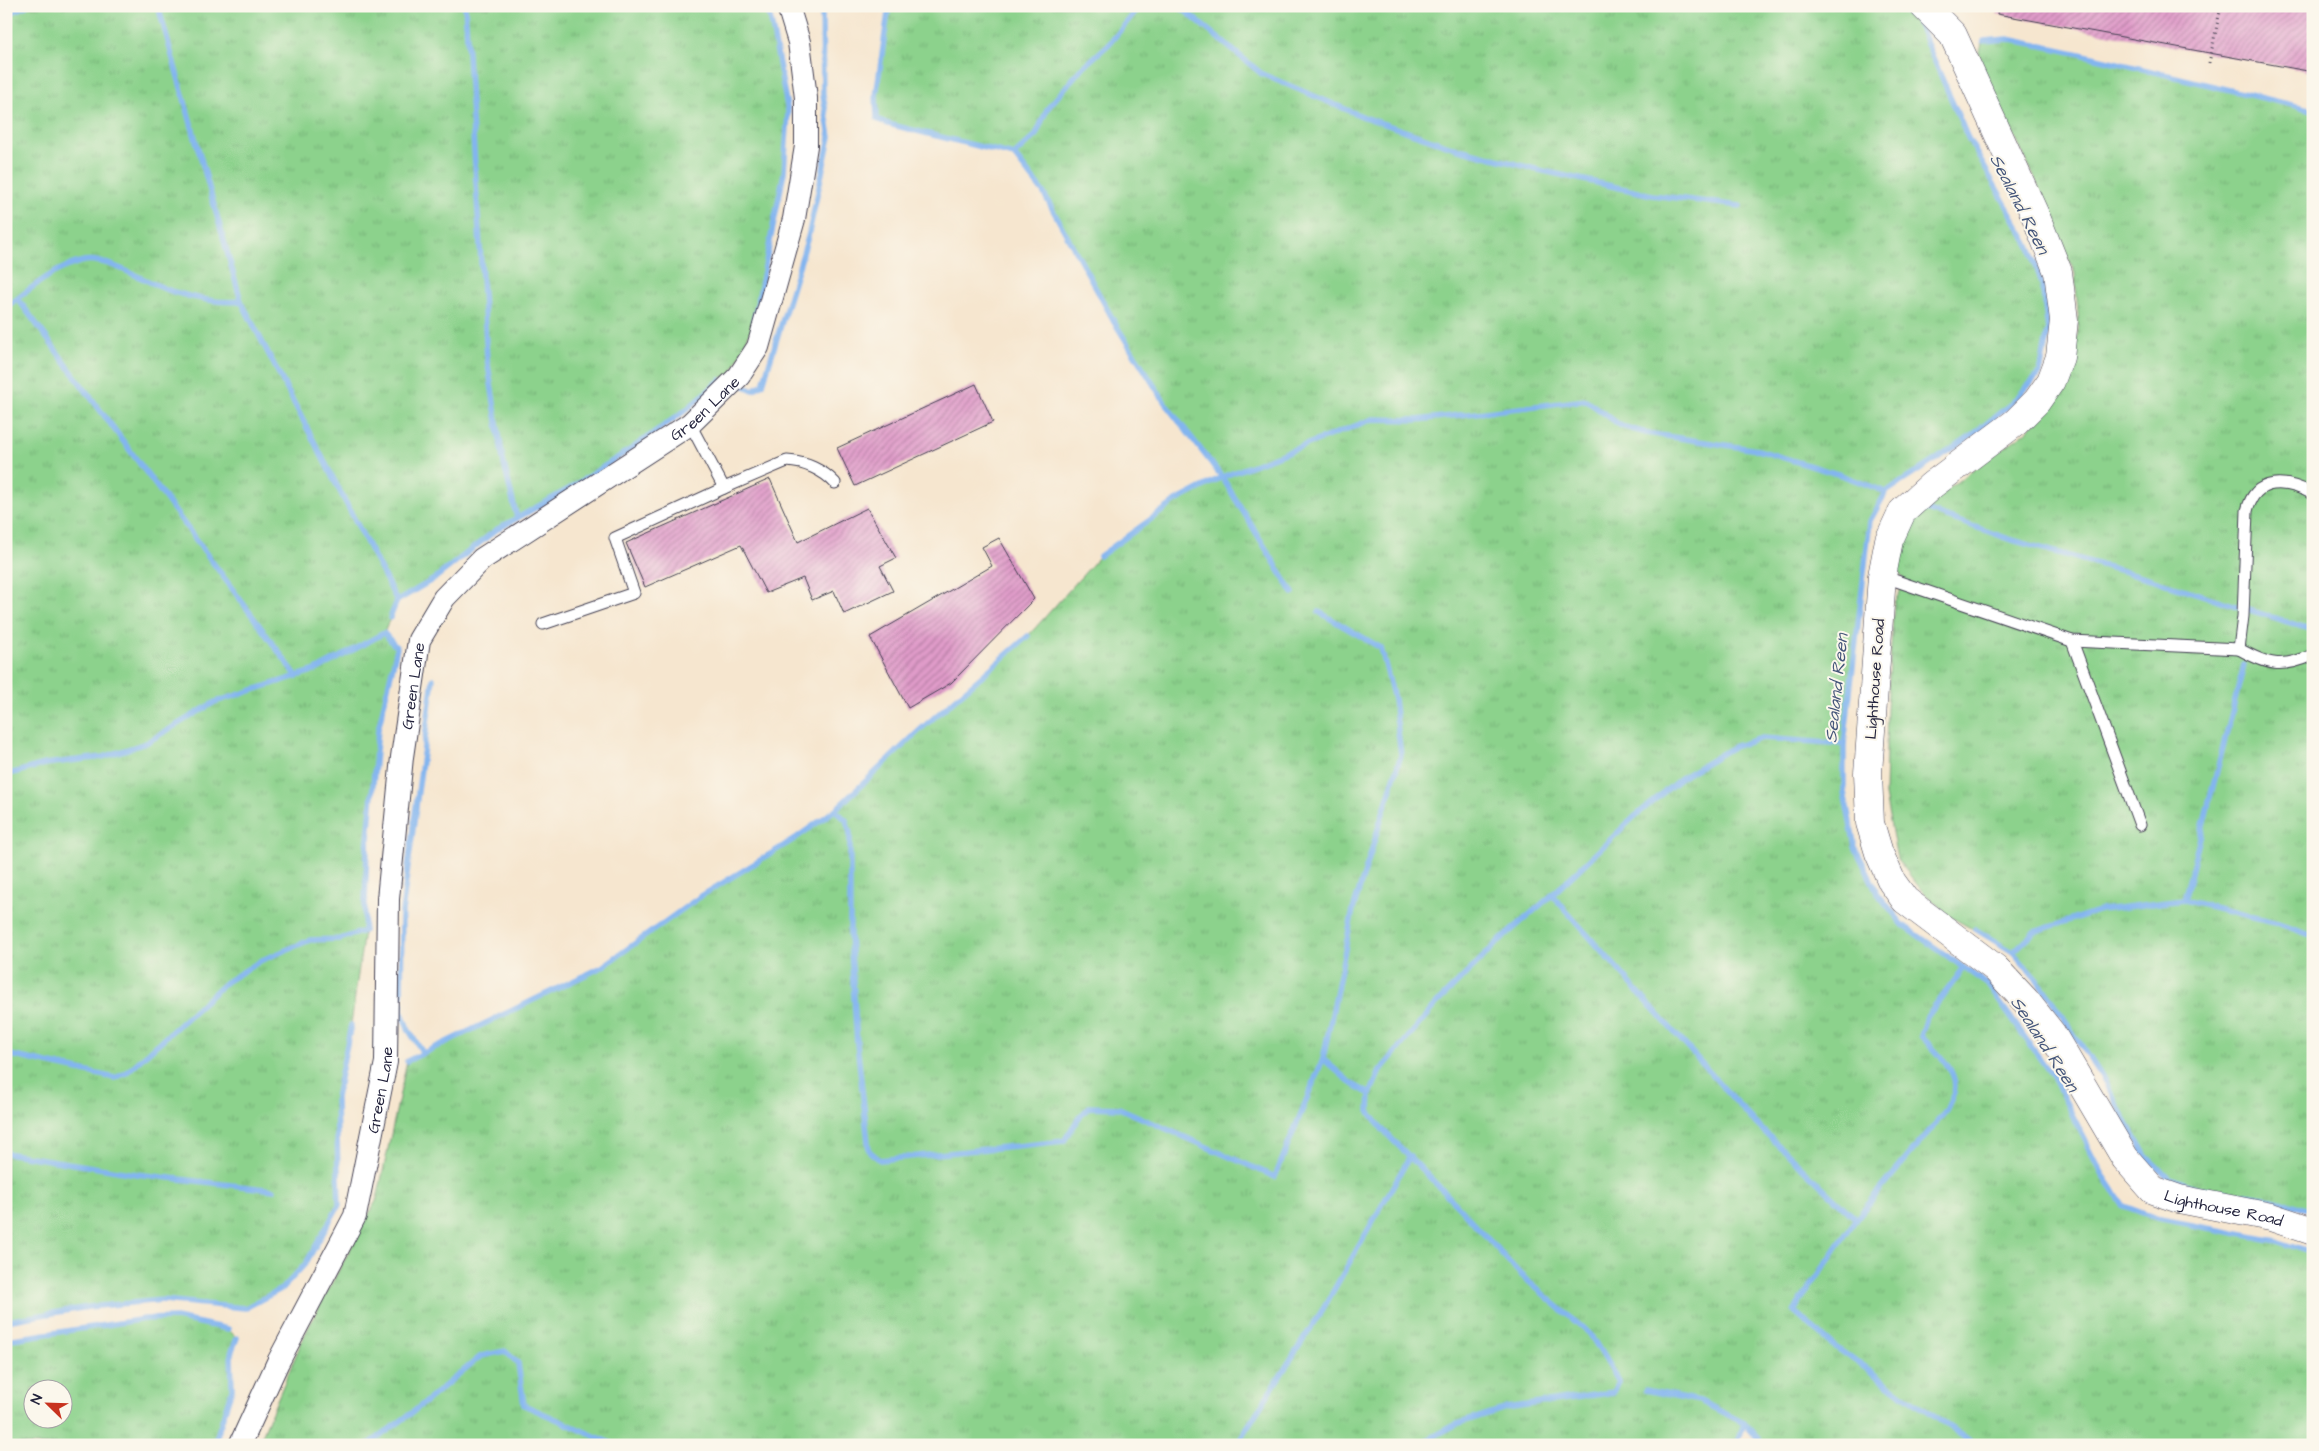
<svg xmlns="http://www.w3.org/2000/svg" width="2319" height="1451" font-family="'Architects Daughter',sans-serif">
	<defs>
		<pattern id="grass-tufts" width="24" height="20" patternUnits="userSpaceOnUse" patternTransform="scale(1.25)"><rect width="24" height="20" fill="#8cd28c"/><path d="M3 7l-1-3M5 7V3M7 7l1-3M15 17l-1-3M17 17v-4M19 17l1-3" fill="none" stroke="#78b47a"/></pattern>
		<pattern id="building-hatch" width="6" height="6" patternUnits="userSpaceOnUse" patternTransform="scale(1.25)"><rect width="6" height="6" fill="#e09bc9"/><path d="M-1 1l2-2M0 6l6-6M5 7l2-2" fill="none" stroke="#b57ea4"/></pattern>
	</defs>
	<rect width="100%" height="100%" fill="#fbf7ec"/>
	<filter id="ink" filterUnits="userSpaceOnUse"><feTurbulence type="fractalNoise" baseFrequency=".02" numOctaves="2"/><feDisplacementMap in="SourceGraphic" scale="10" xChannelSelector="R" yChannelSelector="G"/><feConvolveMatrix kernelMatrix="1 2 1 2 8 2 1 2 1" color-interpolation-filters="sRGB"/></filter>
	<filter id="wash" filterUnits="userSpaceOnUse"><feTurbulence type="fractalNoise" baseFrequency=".0096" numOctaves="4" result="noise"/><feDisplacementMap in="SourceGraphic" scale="20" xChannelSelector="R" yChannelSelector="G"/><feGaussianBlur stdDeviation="1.12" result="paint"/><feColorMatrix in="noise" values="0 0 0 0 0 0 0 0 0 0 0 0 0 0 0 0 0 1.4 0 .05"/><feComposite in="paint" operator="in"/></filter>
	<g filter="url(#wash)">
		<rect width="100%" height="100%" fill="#f6e6cf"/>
		<!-- grass -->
		<g fill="url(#grass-tufts)" stroke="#577a64" fill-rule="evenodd">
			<path d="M6,6H766L771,21L788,112L784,173L753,325L730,377H722L686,410L631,449L567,490L496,530L434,579L397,601L384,633L397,648L378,730L367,850L364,931L351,1025L336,1098L339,1205L324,1234L306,1263L283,1288L245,1308L163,1300L88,1307L6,1321ZM467,37L484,295L467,38Z"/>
			<path d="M889,6H1894L1915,16L1968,138L2030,247L2042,284L2048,330L2040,373L2012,403L1970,437L1886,492L1870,521L1844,744V792L1855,847L1878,894L1903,925L1987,984L2053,1077L2102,1173L2124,1206L2156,1218L2276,1241L2313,1253V1445H1764L1744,1423L1737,1445H258L305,1334L377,1199L407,1061L602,967L701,896L793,840L835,810L922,728L1028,636L1100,556L1176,501L1222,477L1167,406L1116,325L1043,192L1014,155L888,124L877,119L876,96Z"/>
			<path d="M2008,39L2076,53L2313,110V1211L2271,1199L2197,1188L2168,1177L2146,1156L2103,1078L2043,987L2013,952L1951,917L1923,892L1897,859L1885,795L1887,708L1894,602L1900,592L1903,578L1895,567L1902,538L1921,508L2026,432L2051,405L2071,366L2079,326L2075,273L2034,176L1979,63V51L1984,41Z"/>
			<path d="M176,1318L228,1329L237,1338L231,1353L232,1389L214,1445H6V1340L145,1319ZM32,1388H62V1418H32Z"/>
		</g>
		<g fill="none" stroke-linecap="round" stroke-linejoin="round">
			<!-- stream -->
			<g stroke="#83b5ef" stroke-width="5.5">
				<path d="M158,6L241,301L397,601"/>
				<path d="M465,6L487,358L503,460L517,518"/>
				<path d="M889,6L876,96L877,119L888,124L1014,155L1043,192L1116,325L1167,406L1222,477L1293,593"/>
				<path d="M1179,6L1262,74L1364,117L1455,148L1539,170L1652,195L1740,206"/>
				<path d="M1894,6L1915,16L1968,138L2030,247L2042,284L2048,330L2040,373L2012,403L1970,437L1886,492L1870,521L1844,744V792L1855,847L1878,894L1903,925L1987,984L2053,1077L2102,1173L2124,1206L2156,1218L2276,1241L2313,1253"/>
				<path d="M6,15L26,6"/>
				<path d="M1984,41L2008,39L2076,53L2313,110"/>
				<path d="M1014,155L1036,135L1047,109L1081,69L1109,44L1140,6"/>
				<path d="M18,299L296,675"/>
				<path d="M6,307C31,289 53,268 84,261C106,256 151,285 174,292C193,298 221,304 241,301"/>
				<path d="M754,320L784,173L788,112L771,21L766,6"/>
				<path d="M742,385L753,390L763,384L808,237L830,137L823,95L822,6"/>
				<path d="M1921,508L2012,540L2151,579L2313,630"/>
				<path d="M1100,556L1176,501L1222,477L1373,419L1417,420L1586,400L1621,426L1646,433L1758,450L1841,475L1886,492"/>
				<path d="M390,618L397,601L434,579L496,530L567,490L631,449L686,410L720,380"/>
				<path d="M6,775L45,764L103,757L146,743L215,702L316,670L384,633L397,648L378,730L367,850L364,931L340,939L310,940L262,960L226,982L126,1073L115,1078L6,1054"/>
				<path d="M835,810L846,820L850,833V934L857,1044L869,1151L880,1160L1064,1141L1078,1119L1089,1107L1119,1108L1275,1177L1323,1059L1353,910L1401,755L1394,699L1381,648L1319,612"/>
				<path d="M1552,895L1754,1122L1856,1219"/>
				<path d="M2184,900L2244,665"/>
				<path d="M1975,929L2013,952L2043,987L2103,1078L2146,1156L2168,1177L2197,1188L2271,1199L2313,1211"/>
				<path d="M2013,952L2034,932L2101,910L2184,900L2274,922L2313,936"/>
				<path d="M1964,968L1927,1017L1921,1036C1934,1050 1960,1071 1954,1092C1952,1099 1948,1105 1946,1111L1856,1219L1794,1311L1834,1346L1975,1445"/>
				<path d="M423,1053L408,1029L401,1010L402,912L433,679"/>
				<path d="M1323,1059L1352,1084L1370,1094"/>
				<path d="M407,1061L602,967L701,896L793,840L835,810L922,728L1028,636"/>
				<path d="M6,1153L136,1174L274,1190"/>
				<path d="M6,1321L88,1307L163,1300L245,1308L283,1288L306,1263L339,1205L336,1098L351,1025"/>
				<path d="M6,1340L145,1319L176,1318L228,1329"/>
				<path d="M1645,1390L1700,1401L1744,1423L1764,1445"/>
				<path d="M214,1445L232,1389L231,1353L237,1338"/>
				<path d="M368,1445L413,1412L481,1356L505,1351L518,1363L524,1405L615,1445"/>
				<path d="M1236,1445L1323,1309L1410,1156"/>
				<path d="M1418,1445L1457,1424L1506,1408L1614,1392L1619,1382L1590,1334L1521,1275L1457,1205L1382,1129L1369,1111L1370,1094L1380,1071L1436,1004L1497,943L1552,895L1633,818L1681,778L1733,747L1762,738L1844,744"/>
				<path d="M1737,1445L1744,1423"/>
			</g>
		</g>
		<g id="blocks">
			<!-- building -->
			<g fill="url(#building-hatch)">
				<path d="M1998,6H2313V72L1997,14Z"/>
				<path d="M976,384L993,422L855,486L837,448Z"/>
				<path d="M770,479L798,542L867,508L896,558L880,566L893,591L844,614L834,591L812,600L803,578L766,593L741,545L645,587L626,543Z"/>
				<path d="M999,538L1034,599L951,683L908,708L870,637L992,566L982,547Z"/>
			</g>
		</g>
	</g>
	<g filter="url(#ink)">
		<use href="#blocks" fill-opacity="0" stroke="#423f51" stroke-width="1"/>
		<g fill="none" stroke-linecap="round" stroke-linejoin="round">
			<defs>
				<g id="lane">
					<path d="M724,488L787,461C805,462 823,470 835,483"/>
					<path d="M1882,576L2072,641L2239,649L2243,616L2247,511C2255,476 2287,480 2313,494"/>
					<path d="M543,624L634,593L615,538L724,488L690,424"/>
					<path d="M2072,641L2140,825"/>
					<path d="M2239,649C2268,665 2281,669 2313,655"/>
				</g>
				<g id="street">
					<path id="s1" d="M240,1445L278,1362L355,1216L386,1062L388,899L402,757L419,640L444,598L482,559L690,424L739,376L758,347L794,219L806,146V98L799,42L788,6"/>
				</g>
				<g id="secondary">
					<path id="s2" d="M1924,6L1953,35L2036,217L2058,272L2064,320L2060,357L2051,381L2037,401L2016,422L1932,485L1902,512L1889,540L1882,576L1868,773L1870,823L1879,853L1892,882L1905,900L1995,968L2025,1000L2052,1034L2125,1158L2153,1190L2179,1199L2271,1217L2313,1231"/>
				</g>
			</defs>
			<!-- lane casing -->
			<use href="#lane" stroke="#423f51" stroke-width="13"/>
			<!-- street casing -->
			<use href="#street" stroke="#423f51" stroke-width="24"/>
			<!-- secondary casing -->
			<use href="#secondary" stroke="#423f51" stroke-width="29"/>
			<!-- path -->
			<path stroke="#423f51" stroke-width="3" stroke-dasharray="1 4" stroke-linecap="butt" d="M2209,63L2221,6"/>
			<!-- lane -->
			<use href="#lane" stroke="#fff" stroke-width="11"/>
			<!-- street -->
			<use href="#street" stroke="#fff" stroke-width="22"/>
			<!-- secondary -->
			<use href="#secondary" stroke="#fff" stroke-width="28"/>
		</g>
	</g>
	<g text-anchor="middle" stroke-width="4" stroke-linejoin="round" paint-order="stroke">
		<!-- street labels -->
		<g font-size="16" fill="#22223b" stroke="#fbf7ec">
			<text dy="6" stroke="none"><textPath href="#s1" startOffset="1210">Green Lane</textPath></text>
			<text transform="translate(1874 679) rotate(-86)" y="6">Lighthouse Road</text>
			<text dy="6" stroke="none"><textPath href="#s1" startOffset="791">Green Lane</textPath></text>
			<text dy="6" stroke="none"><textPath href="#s1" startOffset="385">Green Lane</textPath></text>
			<text dy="6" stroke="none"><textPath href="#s2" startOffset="1471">Lighthouse Road</textPath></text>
		</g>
		<!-- water labels -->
		<g font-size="18" font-style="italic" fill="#44557a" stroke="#fbf7ec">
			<text transform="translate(2020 204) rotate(63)" y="6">Sealand Reen</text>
			<text transform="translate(1836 688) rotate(-84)" y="6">Sealand Reen</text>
			<text transform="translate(2045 1044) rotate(57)" y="6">Sealand Reen</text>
		</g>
	</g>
	<!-- margin -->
	<rect width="2319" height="1451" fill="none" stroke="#fbf7ec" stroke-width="25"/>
	<!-- north arrow -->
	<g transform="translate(48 1404) rotate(293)"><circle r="24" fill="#fbf7ec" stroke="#a4a2a5"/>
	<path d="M0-4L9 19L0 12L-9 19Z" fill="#c8321e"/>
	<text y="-8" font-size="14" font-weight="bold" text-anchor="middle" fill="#22223b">N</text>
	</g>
</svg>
